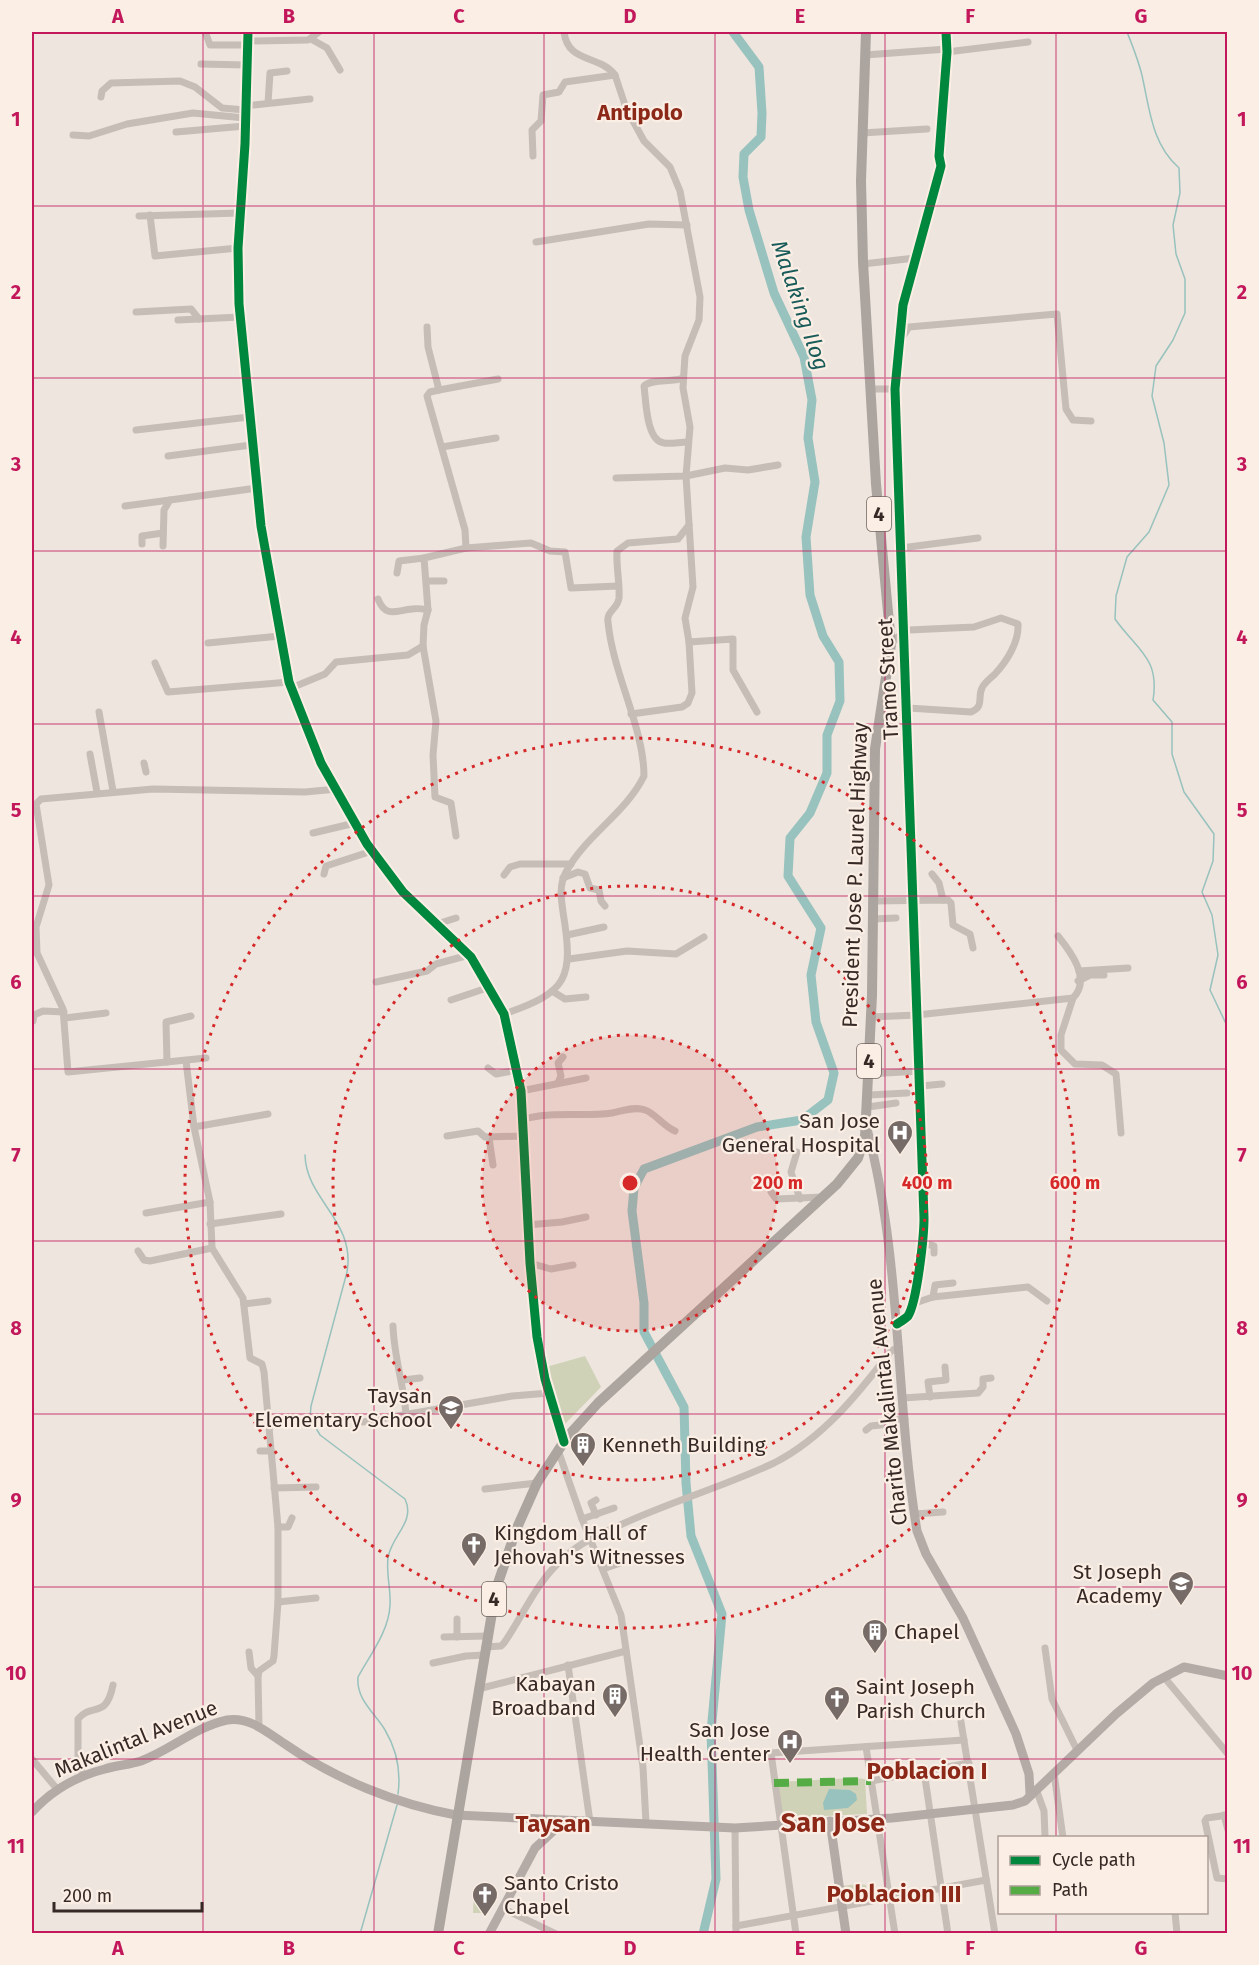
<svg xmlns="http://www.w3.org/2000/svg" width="1259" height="1965" font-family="'Fira Sans',sans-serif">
	<rect width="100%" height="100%" fill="#ede5de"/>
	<!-- green -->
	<g fill="#d0d2b7">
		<path d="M585,1356L601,1387L563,1426L546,1367Z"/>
		<path d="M854,1778L865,1779L867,1814L782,1818L777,1782Z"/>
		<path d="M858,1884L866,1885L868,1898L846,1901L842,1886Z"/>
		<path d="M474,1891L486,1892V1913H473Z"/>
	</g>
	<!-- water -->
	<path fill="#98c2bd" d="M829,1789L850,1790L856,1794L857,1800L848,1808L824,1810L823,1803Z"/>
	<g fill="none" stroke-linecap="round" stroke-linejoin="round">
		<!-- stream -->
		<g stroke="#98c2bd" stroke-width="1.5">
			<path d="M1127,32C1133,47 1140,64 1143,80C1150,113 1153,145 1179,168L1180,193L1173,225L1176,254L1185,279V313L1173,340L1156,366L1152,396L1164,443L1169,485L1149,532L1127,557L1116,596L1115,619C1137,650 1160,658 1153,700L1172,722V754L1184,792L1214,834L1213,861L1202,892L1212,915L1218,955L1210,990L1228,1028"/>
			<path d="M305,1155C306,1200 356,1221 347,1272L311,1406L310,1418L320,1435L405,1499C416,1522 391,1536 388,1558C386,1574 391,1589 390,1605C389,1631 370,1655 358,1677C356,1700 375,1713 385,1730C397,1750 401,1772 398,1794"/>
			<path d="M360,1934L397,1805"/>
		</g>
		<!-- river -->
		<path stroke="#98c2bd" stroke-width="9" d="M703,1934L716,1879L711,1732L722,1614L691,1536L686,1483L684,1407L644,1332V1303L632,1211L634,1188L644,1169L757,1127L802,1120L828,1100L834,1073L816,1022L811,975L821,928L788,876L790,838L810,813L827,773V735L840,701L839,662L823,636L810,595L806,537L815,482L808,438L812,400L804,357L774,293L749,210L743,177L744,154L761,137L762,113L759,67L733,32"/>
		<!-- minor -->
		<g stroke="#c6bdb7" stroke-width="7">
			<path d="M248,32L245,144L238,248L239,304L261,526L289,682L321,763L367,844L403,892L471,957L504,1014L521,1091L530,1263L537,1337L545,1379L564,1442"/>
			<path d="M564,32C568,64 599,54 615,75L626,108L644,141L670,167L680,191L700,297L699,320L685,356L684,371L683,388L690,427L686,476L693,587L685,618L689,642L692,693L688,703L682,707L631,714"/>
			<path d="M206,34L210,45H247"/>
			<path d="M311,39L327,48L340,70"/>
			<path d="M247,41L308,40L319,32"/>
			<path d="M947,52L1028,42"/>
			<path d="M865,55L947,49"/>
			<path d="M201,64L246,65"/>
			<path d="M101,97L102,91L111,83L180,81L195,87L222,108L245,110"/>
			<path d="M268,103L270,73L287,71"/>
			<path d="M245,106L310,99"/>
			<path d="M176,132L245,126"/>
			<path d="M862,133L927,129"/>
			<path d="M73,135L89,136L127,124L193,113L245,118"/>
			<path d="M533,156L532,130L541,121L543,95L559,92L565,82L615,75"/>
			<path d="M150,215L155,256L238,248"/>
			<path d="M139,216L240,213"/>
			<path d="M536,242L649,224L687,225"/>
			<path d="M863,264L915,258"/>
			<path d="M136,312L191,309L199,319"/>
			<path d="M178,320L240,317"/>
			<path d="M427,327L428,347L439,390"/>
			<path d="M899,343L909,327L1057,314L1066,409L1073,420L1091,421"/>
			<path d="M683,378C671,383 653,378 644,386C646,400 646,441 664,443C671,444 680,442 688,442"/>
			<path d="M870,389H895"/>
			<path d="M136,430L249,417"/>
			<path d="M442,447L496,438"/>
			<path d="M168,456L251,445"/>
			<path d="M616,478L686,476L725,468L748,470L778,465"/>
			<path d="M125,506L170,500"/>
			<path d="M142,544V536L163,533"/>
			<path d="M163,546L164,510L170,500L257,488"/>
			<path d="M466,548L465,530L427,396L430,392L439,390L498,379"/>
			<path d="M901,548L978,538"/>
			<path d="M397,573L399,561L424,558"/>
			<path d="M427,581H444"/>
			<path d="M378,599C386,619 397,610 412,609C417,608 423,609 428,610"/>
			<path d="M689,642L733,639V670L757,712"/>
			<path d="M208,643L280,636"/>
			<path d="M891,644L904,631L909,630L974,627L1001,618L1018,624C1019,642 1007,661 995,674C991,678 984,683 982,688C977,698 985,706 971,712L908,708"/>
			<path d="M155,663L168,692L289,682"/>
			<path d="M291,688L325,674L336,662L408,655L423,646"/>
			<path d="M99,712L113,791"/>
			<path d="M90,754L97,792"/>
			<path d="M144,763L146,772"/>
			<path d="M313,833L355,823"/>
			<path d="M456,836L451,803L435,797L433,755L436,721L423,646L424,625L428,610L424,558L466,548L531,543L550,551L565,552L571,588L618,586"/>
			<path d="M324,874L326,866L372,851"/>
			<path d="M932,874L939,883L943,900"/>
			<path d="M504,875L510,867L520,864H571"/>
			<path d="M563,878L578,872L585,874L590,888L599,890L601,901L605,906"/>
			<path d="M872,901L948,900L951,903L953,925L970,934L973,948"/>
			<path d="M872,919L896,918"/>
			<path d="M437,924L456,918"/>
			<path d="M567,935L604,927"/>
			<path d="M569,959L627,951L676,954L704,937"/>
			<path d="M1079,971L1128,968"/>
			<path d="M1078,981L1090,975H1104"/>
			<path d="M376,982L427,971L436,964L469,955"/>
			<path d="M552,991L565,999L586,997"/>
			<path d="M1073,998L1061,1035V1050L1075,1064L1102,1065L1116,1074L1121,1133"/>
			<path d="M451,1000L490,987"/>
			<path d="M504,1014C568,992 574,979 563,912C561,898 559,885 566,872C585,836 626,813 644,776C644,728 613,674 608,622C606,611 618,609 619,598C620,583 616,567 617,551L628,543L678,539L689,525"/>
			<path d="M871,1017L917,1015L1073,998C1092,979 1070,951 1058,936"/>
			<path d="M65,1018L106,1013"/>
			<path d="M33,1021L34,1015L43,1011L64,1012"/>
			<path d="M206,1058L68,1072L63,1009L37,953L36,927L49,885L36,804L41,799L153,789L305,792L337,789"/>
			<path d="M186,1061L194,1127L210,1202L212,1248L243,1298L250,1358L262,1364L264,1372L278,1527V1602L274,1656L273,1661L259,1671L258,1676L259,1727"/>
			<path d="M167,1062L166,1022L191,1016"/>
			<path d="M488,1068L496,1074L517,1070"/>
			<path d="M868,1074L920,1071"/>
			<path d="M558,1083L561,1076L558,1063L563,1057"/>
			<path d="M921,1086L942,1084"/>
			<path d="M521,1091L586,1078"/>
			<path d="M869,1095L907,1093"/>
			<path d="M868,1107L896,1103"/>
			<path d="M524,1119C553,1111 583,1117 612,1113C622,1111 635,1106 645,1110C655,1113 663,1126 675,1131"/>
			<path d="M194,1127L268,1114"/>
			<path d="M447,1136L478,1131L485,1137L524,1136"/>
			<path d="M489,1138L493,1165"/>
			<path d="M797,1152L791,1172L800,1199"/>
			<path d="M771,1192L776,1199L823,1197"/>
			<path d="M146,1213L210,1202"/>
			<path d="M210,1224L281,1214"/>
			<path d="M527,1225L562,1222L586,1217"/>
			<path d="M923,1243L934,1246V1253"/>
			<path d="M138,1251L144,1260L150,1261L212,1248"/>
			<path d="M530,1263L551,1269L573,1265"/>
			<path d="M933,1297L935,1285L953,1283"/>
			<path d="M244,1304L268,1301"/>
			<path d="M912,1304L933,1297L1028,1287L1047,1301"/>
			<path d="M897,1324C900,1322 905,1319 908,1316C917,1302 924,1236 924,1218L895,389L903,305L941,166L939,156L947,52L946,32"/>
			<path d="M393,1326C394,1356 403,1383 406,1413"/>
			<path d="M403,1380L420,1378"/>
			<path d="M930,1397L928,1382L946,1380L945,1367"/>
			<path d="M903,1398L978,1393L983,1387V1379L991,1378"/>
			<path d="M363,1422L512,1396L550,1393"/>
			<path d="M866,1430L871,1426L890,1424L893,1419H905"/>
			<path d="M558,1450L582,1519L621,1615L643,1767L646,1823"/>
			<path d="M260,1451H271"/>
			<path d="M274,1488L316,1487"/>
			<path d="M485,1489L537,1483"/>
			<path d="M915,1514L943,1512"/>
			<path d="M596,1515L591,1503L596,1500"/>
			<path d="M582,1519L614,1508"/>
			<path d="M278,1527H288L292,1518"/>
			<path d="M603,1569L626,1561"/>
			<path d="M278,1602L316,1598"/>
			<path d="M457,1619V1637"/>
			<path d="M444,1637L487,1636"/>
			<path d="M485,1647L501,1646L504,1643C526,1611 536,1581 567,1555C582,1542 600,1534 618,1526C669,1502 723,1487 774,1463C823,1438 858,1394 891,1351L899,1347"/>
			<path d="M1045,1648L1052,1699L1077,1750"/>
			<path d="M249,1652L251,1668L258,1676"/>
			<path d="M433,1663L466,1656L484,1655"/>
			<path d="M568,1665L590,1822"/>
			<path d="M1164,1677L1228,1754"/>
			<path d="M478,1689L626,1651"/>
			<path d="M961,1722L995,1934"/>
			<path d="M866,1747L895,1934"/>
			<path d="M32,1759L57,1789"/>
			<path d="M924,1771L948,1934"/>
			<path d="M1054,1773L1063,1838"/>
			<path d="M83,1776L78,1759V1719C92,1702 106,1720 113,1685"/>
			<path d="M871,1781L969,1763"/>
			<path d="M1036,1789L1044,1811L1045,1836"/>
			<path d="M1224,1815L1228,1830"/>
			<path d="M1228,1815L1207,1818L1205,1821L1217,1878L1228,1879"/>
			<path d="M735,1828L736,1934"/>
			<path d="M502,1908L556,1934"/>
			<path d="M1175,1912L1177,1934"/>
			<path d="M736,1926L986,1880"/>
			<path d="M796,1934L771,1753L964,1740"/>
		</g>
		<!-- major -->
		<g stroke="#b4aba7" stroke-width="9">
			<path d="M867,1129C902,1260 895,1398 917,1531L926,1554L963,1618L1016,1734L1029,1774L1030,1794"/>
			<path d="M32,1812C52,1790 77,1776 105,1769C117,1765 129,1765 141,1761C171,1750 195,1727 227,1720C249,1716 268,1733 285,1744C335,1779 396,1804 456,1815L735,1828L892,1818L1013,1805L1025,1801L1116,1714L1153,1683L1184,1667L1228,1676"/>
			<path d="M830,1821L846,1934"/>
			<path d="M489,1934L535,1848L564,1821"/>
		</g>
		<!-- highway -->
		<path stroke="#aca49e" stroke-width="10" d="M438,1934L496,1589L516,1530L537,1483L567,1437L598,1403L837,1184L858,1158L865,1137L872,995L875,749L891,644L876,484L863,262L861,181L866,32"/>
		<!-- quiet -->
		<path stroke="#55ab44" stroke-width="8" stroke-dasharray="15 8" stroke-linecap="butt" d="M774,1783L871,1781"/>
		<defs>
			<g id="cycleway">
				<path d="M248,32L245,144L238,248L239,304L261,526L289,682L321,763L367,844L403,892L471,957L504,1014L521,1091L530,1263L537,1337L545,1379L564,1442"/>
				<path d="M897,1324C900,1322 905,1319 908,1316C917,1302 924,1236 924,1218L895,389L903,305L941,166L939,156L947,52L946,32"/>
			</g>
		</defs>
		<!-- cycleway casing -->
		<use href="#cycleway" stroke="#fbeee4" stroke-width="13"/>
		<!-- cycleway -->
		<use href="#cycleway" stroke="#00873e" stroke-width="9"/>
	</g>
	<!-- grid -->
	<path fill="none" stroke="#c2185b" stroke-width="1.5" stroke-opacity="0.55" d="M203,32V1934M374,32V1934M544,32V1934M715,32V1934M885,32V1934M1056,32V1838M32,206H1228M32,378H1228M32,551H1228M32,724H1228M32,896H1228M32,1069H1228M32,1241H1228M32,1414H1228M32,1587H1228M32,1759H1228M1056,1912V1934"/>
	<!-- distance rings -->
	<circle cx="630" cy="1183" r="148" fill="#d62828" fill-opacity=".12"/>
	<g fill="none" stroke="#d62828" stroke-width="3" stroke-dasharray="3 6">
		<circle cx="630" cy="1183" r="148"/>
		<circle cx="630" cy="1183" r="297"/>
		<circle cx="630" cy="1183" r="445"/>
	</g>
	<!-- icons -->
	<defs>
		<symbol id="hospital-pin" viewBox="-11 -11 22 30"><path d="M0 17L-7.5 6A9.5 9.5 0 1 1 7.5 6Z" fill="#766b66" stroke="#fbeee4"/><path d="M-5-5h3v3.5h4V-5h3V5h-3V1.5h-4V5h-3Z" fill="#fff"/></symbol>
		<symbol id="school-pin" viewBox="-11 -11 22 30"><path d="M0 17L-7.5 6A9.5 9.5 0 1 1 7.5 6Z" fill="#766b66" stroke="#fbeee4"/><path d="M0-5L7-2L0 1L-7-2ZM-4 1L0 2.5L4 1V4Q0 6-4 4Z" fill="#fff"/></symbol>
		<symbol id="building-pin" viewBox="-11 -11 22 30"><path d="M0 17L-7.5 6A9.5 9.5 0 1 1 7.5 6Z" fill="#766b66" stroke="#fbeee4"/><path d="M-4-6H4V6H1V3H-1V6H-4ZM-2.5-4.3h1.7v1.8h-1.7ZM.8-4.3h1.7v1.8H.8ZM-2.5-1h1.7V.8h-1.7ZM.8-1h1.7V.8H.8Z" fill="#fff"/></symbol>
		<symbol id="church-pin" viewBox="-11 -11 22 30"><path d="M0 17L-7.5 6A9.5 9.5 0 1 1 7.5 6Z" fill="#766b66" stroke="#fbeee4"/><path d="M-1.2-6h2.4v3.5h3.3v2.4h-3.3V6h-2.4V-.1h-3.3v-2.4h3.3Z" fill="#fff"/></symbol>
	</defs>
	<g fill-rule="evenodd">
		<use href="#hospital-pin" x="885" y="1118" width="30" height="40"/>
		<use href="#school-pin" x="436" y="1393" width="30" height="40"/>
		<use href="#building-pin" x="568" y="1430" width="30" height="40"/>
		<use href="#church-pin" x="459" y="1530" width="30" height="40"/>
		<use href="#school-pin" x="1166" y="1569" width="30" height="40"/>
		<use href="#building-pin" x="860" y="1617" width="30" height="40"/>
		<use href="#building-pin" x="600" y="1681" width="30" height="40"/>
		<use href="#church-pin" x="822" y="1684" width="30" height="40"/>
		<use href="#hospital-pin" x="775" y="1727" width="30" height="40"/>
		<use href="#church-pin" x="470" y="1880" width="30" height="40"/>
	</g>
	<g text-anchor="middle" stroke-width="4.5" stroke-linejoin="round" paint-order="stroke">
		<!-- shield labels -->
		<g fill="#fbeee4" stroke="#71645f" stroke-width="1.5">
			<rect x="867" y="497" width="24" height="34" rx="4.5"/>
			<rect x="857" y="1044" width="24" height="34" rx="4.5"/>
			<rect x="482" y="1582" width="24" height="34" rx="4.5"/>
		</g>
		<g font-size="20" font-weight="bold" fill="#362926">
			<text x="879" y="521">4</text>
			<text x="869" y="1068">4</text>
			<text x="494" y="1606">4</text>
		</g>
		<!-- street labels -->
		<g font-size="21" fill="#362926" stroke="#fbeee4">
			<text transform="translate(888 679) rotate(-93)" y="7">Tramo Street</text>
			<text transform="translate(855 875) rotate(-88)" y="7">President Jose P. Laurel Highway</text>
			<text transform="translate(887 1402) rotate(-96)" y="7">Charito Makalintal Avenue</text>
			<text transform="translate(136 1739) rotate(-22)" y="7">Makalintal Avenue</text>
		</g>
		<!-- poi labels -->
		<g font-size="21" fill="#362926" stroke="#fbeee4" text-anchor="end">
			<text x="880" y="1128">San Jose<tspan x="880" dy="24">General Hospital</tspan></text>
			<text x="432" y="1403">Taysan<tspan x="432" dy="24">Elementary School</tspan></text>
			<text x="602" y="1452" text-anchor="start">Kenneth Building</text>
			<text x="494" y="1540" text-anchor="start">Kingdom Hall of<tspan x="494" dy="24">Jehovah's Witnesses</tspan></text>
			<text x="1162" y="1579">St Joseph<tspan x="1162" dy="24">Academy</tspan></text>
			<text x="894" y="1639" text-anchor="start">Chapel</text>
			<text x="596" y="1691">Kabayan<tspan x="596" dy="24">Broadband</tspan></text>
			<text x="856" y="1694" text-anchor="start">Saint Joseph<tspan x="856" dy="24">Parish Church</tspan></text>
			<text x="770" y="1737">San Jose<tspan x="770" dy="24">Health Center</tspan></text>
			<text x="504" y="1890" text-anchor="start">Santo Cristo<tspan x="504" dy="24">Chapel</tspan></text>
		</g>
		<!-- neighbourhood labels -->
		<g font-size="22" font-weight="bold" fill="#8c2818" stroke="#fbeee4">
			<text x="640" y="120">Antipolo</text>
		</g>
		<!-- water labels -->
		<g font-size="22" font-style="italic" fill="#185b59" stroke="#fbeee4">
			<text transform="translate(801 305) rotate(71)" y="8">Malaking Ilog</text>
		</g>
		<!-- quarter labels -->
		<g font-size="24" font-weight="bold" fill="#8c2818" stroke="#fbeee4">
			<text x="927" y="1779">Poblacion I</text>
			<text x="553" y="1832">Taysan</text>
			<text x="894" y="1902">Poblacion III</text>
		</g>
		<!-- district labels -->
		<g font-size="27" font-weight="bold" fill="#8c2818" stroke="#fbeee4">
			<text x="833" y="1832">San Jose</text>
		</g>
	</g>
	<circle cx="630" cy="1183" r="9" fill="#d62828" stroke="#fbeee4" stroke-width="3"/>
	<g font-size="18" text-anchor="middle" font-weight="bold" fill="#d62828" stroke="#fbeee4" stroke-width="4.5" stroke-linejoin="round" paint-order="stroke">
		<text x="778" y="1189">200 m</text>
		<text x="927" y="1189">400 m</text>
		<text x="1075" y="1189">600 m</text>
	</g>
	<!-- border -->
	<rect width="1259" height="1965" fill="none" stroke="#fbeee4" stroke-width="66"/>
	<!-- legend -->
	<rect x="998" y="1836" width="210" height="78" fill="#fbeee4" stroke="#ac9f98" stroke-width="1.5"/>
	<rect x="1010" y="1856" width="30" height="9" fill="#00873e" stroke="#ac9f98" stroke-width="1.5"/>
	<text x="1052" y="1866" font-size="18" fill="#362926">Cycle path</text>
	<rect x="1010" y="1886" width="30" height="9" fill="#55ab44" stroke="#ac9f98" stroke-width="1.5"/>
	<text x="1052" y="1896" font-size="18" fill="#362926">Path</text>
	<!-- scale -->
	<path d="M54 1902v9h148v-9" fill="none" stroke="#362926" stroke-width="3"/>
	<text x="63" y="1902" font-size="18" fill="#362926" stroke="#fbeee4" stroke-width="4.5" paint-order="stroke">200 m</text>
	<rect x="33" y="33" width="1193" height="1899" fill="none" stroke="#c2185b" stroke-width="2"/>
	<g font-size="20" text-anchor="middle" font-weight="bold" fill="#c2185b">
		<text x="118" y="23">A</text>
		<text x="289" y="23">B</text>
		<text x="459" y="23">C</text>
		<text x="630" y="23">D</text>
		<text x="800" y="23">E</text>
		<text x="970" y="23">F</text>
		<text x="1141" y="23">G</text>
		<text x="16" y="126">1</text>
		<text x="1242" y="126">1</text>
		<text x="16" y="299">2</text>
		<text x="1242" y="299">2</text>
		<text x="16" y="471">3</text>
		<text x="1242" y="471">3</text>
		<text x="16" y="644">4</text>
		<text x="1242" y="644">4</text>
		<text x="16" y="817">5</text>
		<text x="1242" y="817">5</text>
		<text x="16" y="989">6</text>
		<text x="1242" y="989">6</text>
		<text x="16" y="1162">7</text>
		<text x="1242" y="1162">7</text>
		<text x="16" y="1335">8</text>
		<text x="1242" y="1335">8</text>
		<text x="16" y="1507">9</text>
		<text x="1242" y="1507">9</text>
		<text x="16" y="1680">10</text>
		<text x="1242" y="1680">10</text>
		<text x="16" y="1853">11</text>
		<text x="1242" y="1853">11</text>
		<text x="118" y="1955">A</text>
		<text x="289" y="1955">B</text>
		<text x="459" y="1955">C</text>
		<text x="630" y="1955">D</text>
		<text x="800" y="1955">E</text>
		<text x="970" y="1955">F</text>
		<text x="1141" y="1955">G</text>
	</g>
</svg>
